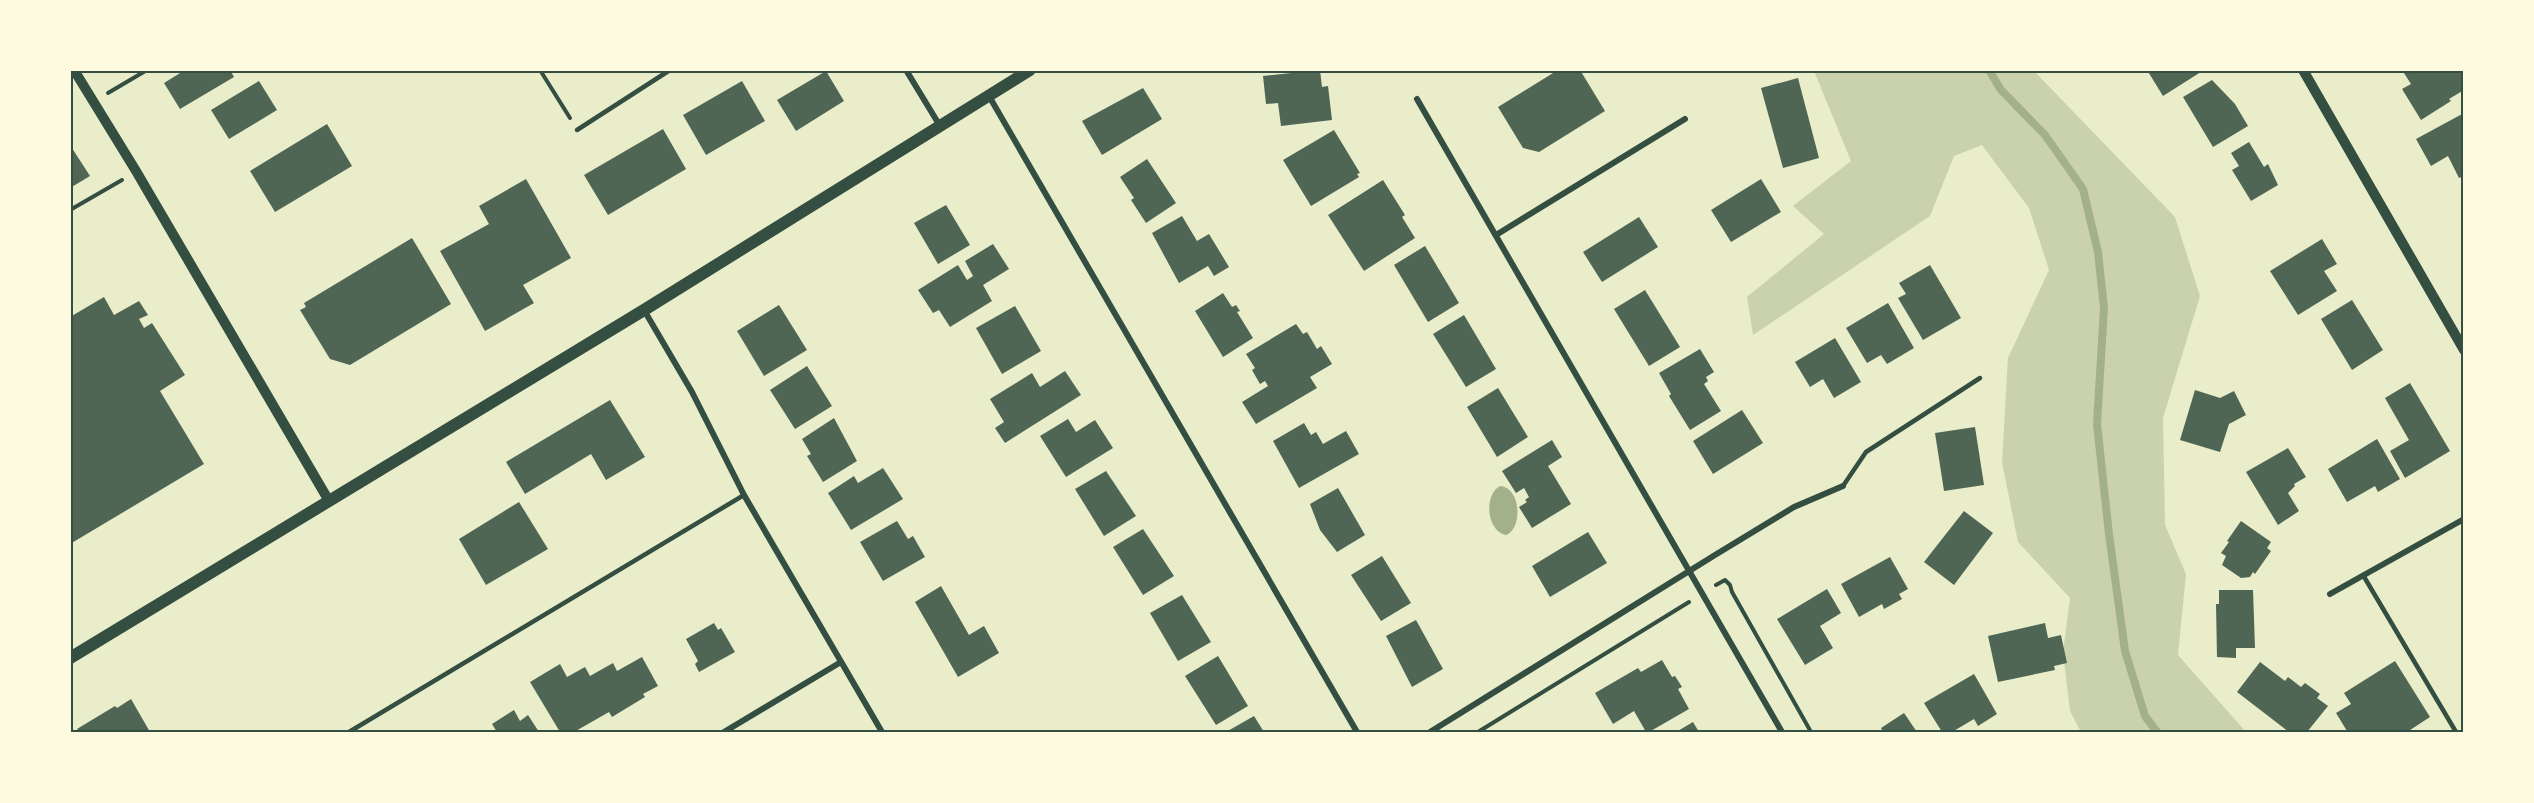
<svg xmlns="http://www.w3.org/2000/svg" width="2534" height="803" font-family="Rubik,sans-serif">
	<rect width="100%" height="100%" fill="#e9edc9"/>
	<!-- green -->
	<path fill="#cad2ad" d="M1814,71H2034L2175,217L2200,296L2163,418L2165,525L2186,574L2178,655L2246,732H2081L2070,711L2063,652L2070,598L2018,542L2002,462L2008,358L2049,270L2029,208L1982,145L1954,156L1930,216L1753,335L1747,297L1824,234L1793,206L1851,161Z"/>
	<!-- water -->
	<path fill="#a3b18a" d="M1500,486C1521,487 1523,529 1506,535C1487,532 1483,495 1500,486Z"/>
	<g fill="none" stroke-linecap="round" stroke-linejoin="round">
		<!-- stream -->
		<path stroke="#a3b18a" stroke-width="8" d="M1989,70L2001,90L2045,135L2083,189L2098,252L2104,308L2097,424L2109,534L2125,651L2145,716L2157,732"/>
	</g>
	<!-- building -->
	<g fill="#4f6655">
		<path d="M185,70H230L234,77L180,109L164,83Z"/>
		<path d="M1320,70L1322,87L1328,86L1332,120L1281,126L1278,103L1266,104L1263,76Z"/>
		<path d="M1558,70H1580L1605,111L1539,152L1523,148L1498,107Z"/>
		<path d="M2147,70H2204L2163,96Z"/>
		<path d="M2402,70H2464V90L2449,99L2451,101L2421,120L2402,89L2411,84Z"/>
		<path d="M826,71L844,101L796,131L777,100Z"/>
		<path d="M1798,78L1819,158L1783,168L1761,88Z"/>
		<path d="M2212,80L2235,104L2248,126L2213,147L2183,97Z"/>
		<path d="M259,81L277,110L229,139L211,110Z"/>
		<path d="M742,81L765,121L706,155L683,115Z"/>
		<path d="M1143,88L1162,119L1102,155L1082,121Z"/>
		<path d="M2464,113V176L2459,178L2448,156L2431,166L2416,139Z"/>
		<path d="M327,124L352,166L275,212L250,171Z"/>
		<path d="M663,129L686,169L608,215L584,175Z"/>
		<path d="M1334,130L1360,173L1357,174L1359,177L1311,206L1283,160Z"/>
		<path d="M2249,142L2264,167L2268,164L2278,185L2251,201L2232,170L2239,166L2231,153Z"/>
		<path d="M70,145L90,176L70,188Z"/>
		<path d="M1147,159L1176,203L1146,223L1131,200L1134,198L1120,177Z"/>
		<path d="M526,179L571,258L523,285L534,303L485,331L440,251L489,224L479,206Z"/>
		<path d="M1761,179L1781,212L1731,242L1711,210Z"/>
		<path d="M1383,180L1405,215L1402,217L1415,238L1364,271L1328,215Z"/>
		<path d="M946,205L970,245L938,264L914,223Z"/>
		<path d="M1182,216L1197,241L1209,234L1229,267L1214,276L1208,266L1179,283L1152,233Z"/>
		<path d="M1639,217L1658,247L1602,282L1583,252Z"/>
		<path d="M412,238L451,304L350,365L330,359L300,310L306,307L304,303Z"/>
		<path d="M2322,239L2337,264L2324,271L2337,291L2298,315L2270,271Z"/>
		<path d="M993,244L1009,269L983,285L992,301L950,327L939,310L933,313L918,290L958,265L967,280L973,276L965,261Z"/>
		<path d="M1425,246L1459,303L1428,322L1394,265Z"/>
		<path d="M1930,265L1961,318L1923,340L1898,298L1906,294L1899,283Z"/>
		<path d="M1645,290L1680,347L1649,366L1614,309Z"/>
		<path d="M1223,293L1232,307L1236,305L1240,311L1237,312L1253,338L1223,357L1195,311Z"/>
		<path d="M104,297L114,315L139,301L148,315L139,319L144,328L152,323L185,375L160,391L204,464L70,544V317Z"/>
		<path d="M2352,300L2383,350L2352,370L2321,319Z"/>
		<path d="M1888,303L1914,348L1887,364L1881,355L1867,363L1846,328Z"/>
		<path d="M779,305L807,350L764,376L737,331Z"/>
		<path d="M1015,306L1041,351L1002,374L976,328Z"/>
		<path d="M1464,315L1496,369L1466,387L1433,334Z"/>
		<path d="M1296,324L1303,334L1307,332L1317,349L1321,346L1332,364L1310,377L1317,388L1256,424L1242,402L1268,386L1265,381L1260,384L1252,370L1255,368L1246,354Z"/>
		<path d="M1835,338L1861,382L1834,398L1823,379L1810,387L1795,362Z"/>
		<path d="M1700,349L1714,372L1706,377L1708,381L1704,384L1721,411L1690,430L1669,396L1671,394L1659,373Z"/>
		<path d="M807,366L832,406L795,429L770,390Z"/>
		<path d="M1065,371L1081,395L1005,443L995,428L1004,422L990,399L1032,373L1040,387Z"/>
		<path d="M2410,383L2450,451L2405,478L2390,451L2409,440L2385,398Z"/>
		<path d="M1498,388L1528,437L1497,457L1467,407Z"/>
		<path d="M2195,390L2220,398L2234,391L2246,415L2229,424L2220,452L2180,440Z"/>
		<path d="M610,400L645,457L606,480L591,454L525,494L506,462Z"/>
		<path d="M1742,410L1763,443L1713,474L1693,441Z"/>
		<path d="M834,418L857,461L823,482L807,456L811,454L802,439Z"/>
		<path d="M1068,419L1076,432L1095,420L1113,448L1066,477L1040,436Z"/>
		<path d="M1304,423L1311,435L1316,432L1323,444L1346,431L1359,454L1299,488L1273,441Z"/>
		<path d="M1975,427L1984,485L1944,491L1935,433Z"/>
		<path d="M2377,439L2400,479L2378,492L2375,486L2347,502L2328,469Z"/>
		<path d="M1552,440L1562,457L1548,466L1571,504L1532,528L1519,507L1527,502L1525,500L1529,497L1524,488L1516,493L1502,471Z"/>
		<path d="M2288,448L2306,477L2294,484L2295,486L2288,493L2299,511L2278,525L2246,472Z"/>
		<path d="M883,468L903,499L851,530L828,493L854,476L858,483Z"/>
		<path d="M1106,471L1136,516L1104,536L1075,489Z"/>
		<path d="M1338,488L1365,535L1337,552L1320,530L1310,504Z"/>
		<path d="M519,502L548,549L486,585L459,539Z"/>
		<path d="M1964,511L1993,533L1954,585L1924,562Z"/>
		<path d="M897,521L908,539L913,536L925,557L883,581L860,542Z"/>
		<path d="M2241,521L2271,542L2267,548L2271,551L2255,574L2253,572L2250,577L2241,578L2222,565L2226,556L2221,553L2229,542L2227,541Z"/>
		<path d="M1143,529L1174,576L1143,595L1113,547Z"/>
		<path d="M1588,532L1607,563L1550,597L1532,566Z"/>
		<path d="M1382,556L1411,603L1381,621L1351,575Z"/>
		<path d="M1890,557L1908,589L1899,594L1902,599L1884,609L1882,604L1859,617L1841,584Z"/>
		<path d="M941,586L969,635L984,626L999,653L958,677L915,602Z"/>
		<path d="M1827,589L1841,613L1820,626L1833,648L1805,665L1777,619Z"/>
		<path d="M2219,590H2253L2255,648H2236V658L2217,657L2216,604H2219Z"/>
		<path d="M1182,595L1211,642L1178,661L1150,613Z"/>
		<path d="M1416,620L1443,669L1412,687L1386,636Z"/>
		<path d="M714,623L718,630L721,628L735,652L699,672L695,664L698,661L686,639Z"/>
		<path d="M2045,623L2048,638L2061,635L2067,663L2054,666L2055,670L1998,682L1988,636Z"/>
		<path d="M1218,656L1248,706L1216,725L1185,676Z"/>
		<path d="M642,657L658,686L643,694L645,697L612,717L609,712L574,732H560L530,682L560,664L567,677L585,667L590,676L613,663L617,671Z"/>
		<path d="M1662,660L1672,677L1675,676L1682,687L1678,689L1689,709L1649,732H1646L1634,711L1613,724L1595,693L1638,668L1641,672Z"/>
		<path d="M2395,661L2430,717L2407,732H2344L2347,731L2336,713L2351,704L2344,693Z"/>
		<path d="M2260,662L2285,681L2288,677L2301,687L2305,683L2320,694L2317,698L2328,706L2307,732H2289L2237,692Z"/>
		<path d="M1974,674L1997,714L1978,726L1974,719L1952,732H1942L1924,703Z"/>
		<path d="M131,699L150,732H79L77,729L115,706L117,708Z"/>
		<path d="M514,710L520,721L528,715L539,732H497L492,724Z"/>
		<path d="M1904,713L1917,732H1883L1881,728Z"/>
		<path d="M1254,716L1264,732H1226Z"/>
		<path d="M1693,722L1699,732H1676Z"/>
	</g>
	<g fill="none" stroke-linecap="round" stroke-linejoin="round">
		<!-- path -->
		<g stroke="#344e41" stroke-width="4">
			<path d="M540,70L570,118"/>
			<path d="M108,93L147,70"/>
			<path d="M70,210L122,180"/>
			<path d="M1716,585L1725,580L1730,585L1732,592L1811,732"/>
			<path d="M1478,732L1689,602"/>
		</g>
		<!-- service -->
		<g stroke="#344e41" stroke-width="4.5">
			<path d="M577,130L670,70"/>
			<path d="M1843,486L1866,452L1980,378"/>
			<path d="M2363,575L2456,732"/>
			<path d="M349,732L744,495"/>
		</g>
		<!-- minor -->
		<g stroke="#344e41" stroke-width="6">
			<path d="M906,70L940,126"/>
			<path d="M989,96L1357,732"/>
			<path d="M1417,99L1782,732"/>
			<path d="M1496,235L1685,119"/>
			<path d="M644,310L692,392L744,495L882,732"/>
			<path d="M2330,594L2464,519"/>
			<path d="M724,732L841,662"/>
			<path d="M1430,732L1715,555L1794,507L1843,486"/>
		</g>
		<!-- tertiary -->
		<g stroke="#344e41" stroke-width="10">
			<path d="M74,70L136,171L329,501"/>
			<path d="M2303,70L2464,350"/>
		</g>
		<!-- secondary -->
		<path stroke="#344e41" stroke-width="12" d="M70,658L644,310L1030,70"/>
	</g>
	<!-- border -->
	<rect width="2534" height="803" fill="none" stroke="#fefae0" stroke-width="144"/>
	<rect x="72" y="72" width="2390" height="659" fill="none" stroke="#344e41" stroke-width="2"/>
</svg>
